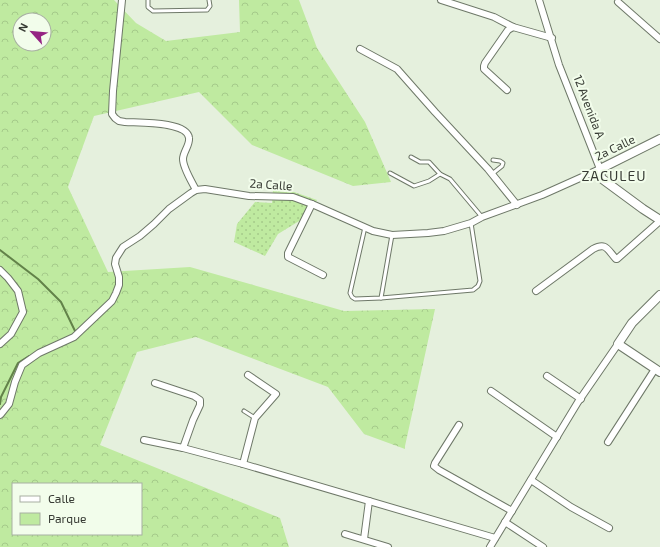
<svg xmlns="http://www.w3.org/2000/svg" width="660" height="547" font-family="'Exo 2',sans-serif">
	<defs>
		<pattern id="green-dots" width="8" height="8" patternUnits="userSpaceOnUse"><rect width="8" height="8" fill="#bfeaa0"/><path d="M2 2h.1M6 6h.1" fill="none" stroke="#a5ca8a" stroke-width="1.8" stroke-linecap="round"/></pattern>
		<pattern id="forest-crowns" width="20" height="18" patternUnits="userSpaceOnUse"><rect width="20" height="18" fill="#bfeaa0"/><path d="M2 6a3 3 0 1 1 6 0M12 15a3 3 0 1 1 6 0" fill="none" stroke="#a5ca8a"/></pattern>
	</defs>
	<rect width="100%" height="100%" fill="#e5f0dd"/>
	<!-- green -->
	<path fill="url(#green-dots)" d="M273,190L294,192L317,200L309,215L278,234L265,256L234,242L237,224L255,202L272,203Z"/>
	<!-- forest -->
	<path fill="url(#forest-crowns)" fill-rule="evenodd" d="M0,0H114L136,23L166,41L240,32L239,0H299L317,48L365,122L391,182L353,186L252,145L199,92L94,116L68,187L108,272L190,267L344,311L435,309L405,446V449L364,434L328,387L196,337L137,352L100,445L280,518L289,547H0ZM20,20H44V44H20ZM13,484H141V534H13Z"/>
	<g fill="none" stroke-linecap="round" stroke-linejoin="round">
		<!-- stream -->
		<g stroke="#628249" stroke-width="2">
			<path d="M0,250L38,279L61,302L76,333L75,334"/>
			<path d="M0,404L1,397L18,363L29,356"/>
		</g>
		<defs>
			<g id="service">
				<path d="M148,0V7L153,11L207,10L210,6L209,0"/>
				<path d="M411,157L420,162H429L440,174"/>
				<path d="M390,173L414,186L429,181L440,174L450,179L482,217"/>
				<path d="M492,174L502,166L503,163L500,161L493,160"/>
				<path d="M365,227L350,293L352,297L355,299L381,298L473,290L478,286L480,281L471,223"/>
				<path d="M381,298L392,235"/>
				<path d="M244,411L255,418"/>
			</g>
			<g id="minor">
				<path d="M122,0L113,91L112,114L115,118L119,121L125,122C137,123 187,121 189,138C190,145 183,152 183,159C183,168 192,182 196,190"/>
				<path d="M441,0L494,17L513,27L552,38"/>
				<path d="M618,2L660,39"/>
				<path d="M360,49L397,69L435,112L488,169L517,205"/>
				<path d="M507,90L484,69V66L485,63L508,30L513,27"/>
				<path d="M312,204L288,253V257L290,258L323,275"/>
				<path d="M0,270L8,278L18,291L23,312L11,334L0,344"/>
				<path d="M536,291L593,249C606,242 607,249 616,259H617L660,221"/>
				<path d="M547,376L581,399"/>
				<path d="M155,383L194,396L200,400V405L193,420L183,448"/>
				<path d="M491,391L557,437"/>
				<path d="M0,415L1,414L9,404L15,382L22,365L39,353L74,337L112,301L116,293L119,285V277L115,264L116,258L123,247L140,236L154,224L169,209L191,193L196,190L205,189L249,196L293,197L312,204L373,231L392,235L428,233L444,231L471,223L482,217L542,195L600,169L559,65L539,0"/>
				<path d="M459,425L435,463L434,466L439,470L512,511"/>
				<path d="M144,440L183,448L243,464L495,538"/>
				<path d="M608,442L655,369"/>
				<path d="M243,464L255,418L276,394L248,375"/>
				<path d="M531,480L571,507L609,528"/>
				<path d="M505,522L543,547"/>
				<path d="M345,534L388,547"/>
				<path d="M364,539L369,501"/>
				<path d="M490,547L578,402L618,344"/>
			</g>
			<g id="tertiary">
				<path d="M660,139L600,169L601,178L605,181L643,209L660,220"/>
				<path d="M660,295L632,323L618,344L660,372"/>
			</g>
		</defs>
		<!-- service casing -->
		<use href="#service" stroke="#6e7868" stroke-width="5"/>
		<!-- minor casing -->
		<use href="#minor" stroke="#6e7868" stroke-width="8"/>
		<!-- tertiary casing -->
		<use href="#tertiary" stroke="#6e7868" stroke-width="10"/>
		<!-- service -->
		<use href="#service" stroke="#fff" stroke-width="3"/>
		<!-- minor -->
		<use href="#minor" stroke="#fff" stroke-width="6"/>
		<!-- tertiary -->
		<use href="#tertiary" stroke="#fff" stroke-width="8"/>
	</g>
	<g text-anchor="middle" stroke-width="4" stroke-linejoin="round" paint-order="stroke">
		<!-- street labels -->
		<g font-size="12" fill="#373b34" stroke="#f2fdeb">
			<text transform="translate(589 107) rotate(69)" y="4">12 Avenida A</text>
			<text transform="translate(615 148) rotate(-26)" y="4">2a Calle</text>
			<text transform="translate(271 185) rotate(4)" y="4">2a Calle</text>
		</g>
		<!-- quarter labels -->
		<g font-size="14" letter-spacing="1" fill="#373b34" stroke="#f2fdeb">
			<text x="614" y="181">ZACULEU</text>
		</g>
	</g>
	<!-- legend -->
	<rect x="12" y="483" width="130" height="52" fill="#f2fdeb" stroke="#a7afa2"/>
	<rect x="20" y="496" width="20" height="6" fill="#ffffff" stroke="#a7afa2"/>
	<text x="48" y="503" font-size="12" fill="#373b34">Calle</text>
	<rect x="20" y="513" width="20" height="12" fill="#bfeaa0" stroke="#a7afa2"/>
	<text x="48" y="523" font-size="12" fill="#373b34">Parque</text>
	<!-- north arrow -->
	<g transform="translate(32 32) rotate(297)"><circle r="19" fill="#f2fdeb" stroke="#a7afa2"/>
	<path d="M0-3L7 15L0 10L-7 15Z" fill="#952483"/>
	<text y="-6" font-size="11" font-weight="bold" text-anchor="middle" fill="#373b34">N</text>
	</g>
</svg>
